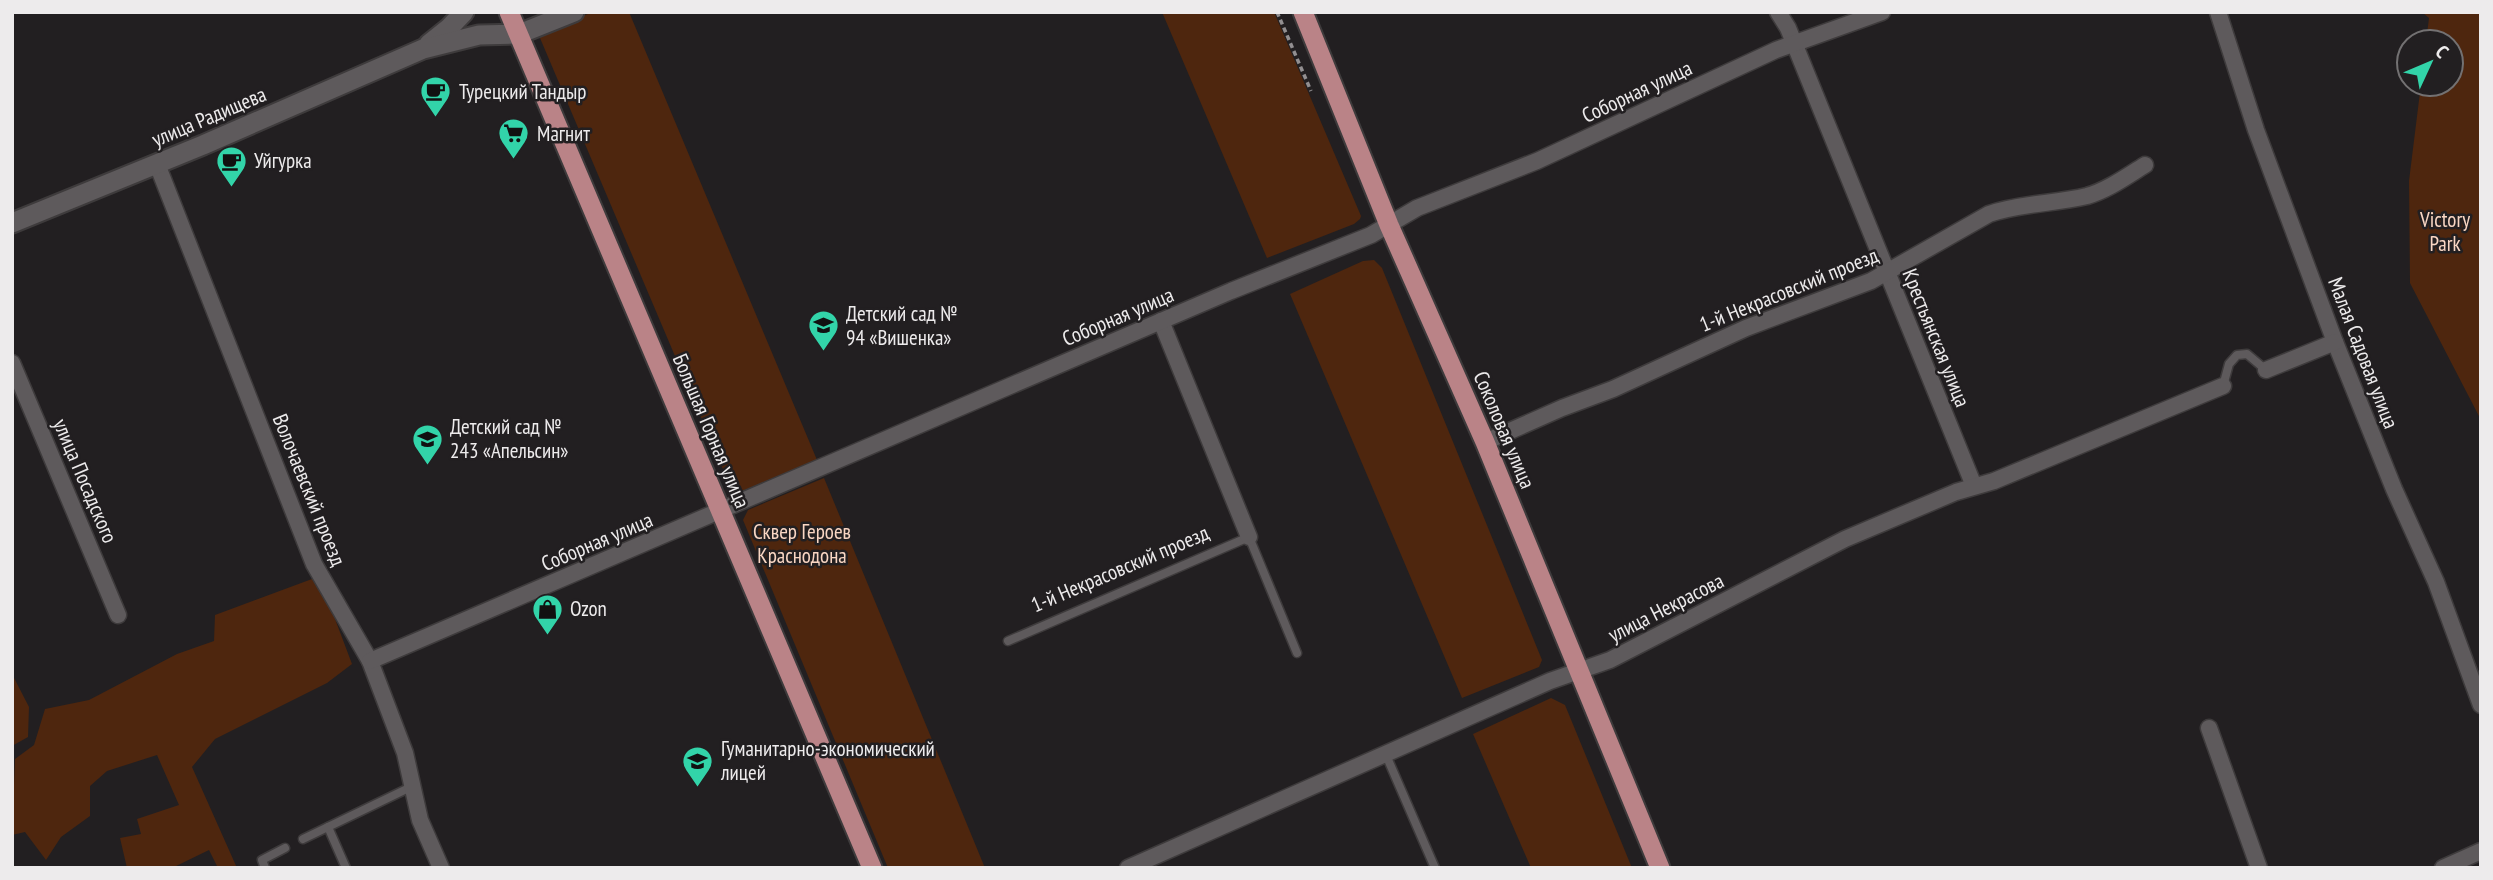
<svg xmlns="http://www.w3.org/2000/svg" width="2493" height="880" font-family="'PT Sans Narrow',sans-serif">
	<rect width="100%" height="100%" fill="#221f21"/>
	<!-- green -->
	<g fill="#4e260e">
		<path d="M593,12H629L817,460L742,491L731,488L540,38L545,31Z"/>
		<path d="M1162,12H1274L1361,216L1360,219L1354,224L1267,258Z"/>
		<path d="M2422,12H2481V420L2410,283L2409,181L2421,84H2451V42H2426L2429,18Z"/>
		<path d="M1374,260L1382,268L1542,660L1539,667L1462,698L1290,294L1363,261Z"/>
		<path d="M824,478L985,868H888L743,520L748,510Z"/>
		<path d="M312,579L332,611L352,664L327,683L215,739L192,767L237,868H218L209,850L172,868H127L120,838L141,834L137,819L179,805L157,755L107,771L90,786V816L61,837L46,860L25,832L12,835L15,759L34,745L45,709L89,700L177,654L214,641L215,615Z"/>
		<path d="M12,674L29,707L28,737L12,746Z"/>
		<path d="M1551,698L1565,705L1632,868H1531L1473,734Z"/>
	</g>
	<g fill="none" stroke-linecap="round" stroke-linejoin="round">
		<defs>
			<g id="service">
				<path d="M2223,386L2229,364L2237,355L2247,354L2266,370"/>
				<path d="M1008,641L1249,537L1297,653"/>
				<path d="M1386,755L1435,868"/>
				<path d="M328,827L346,868"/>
				<path d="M303,839L413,786"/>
				<path d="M265,868L262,860L285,848"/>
			</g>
			<g id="minor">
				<path d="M1778,12L1788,28L1974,486"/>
				<path d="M2218,12L2256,130L2335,342L2394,489L2436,582L2481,705"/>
				<path d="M157,164L314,564L370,661L405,753L420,820L441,868"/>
				<path d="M1161,321L1249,537"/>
				<path d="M12,363L118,615"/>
				<path d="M2266,370L2335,342"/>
				<path d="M1485,442L1562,408L1613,389L1746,328L1871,281L1989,214C2021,203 2054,204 2087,196C2108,190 2127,176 2145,165"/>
				<path d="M370,661L1231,291L1371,235L1417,208L1537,161L1776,50L1882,12"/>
				<path d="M2209,728L2259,868"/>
				<path d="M1128,868L1550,681L1610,660L1845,539L1956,492L1994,481L2223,386"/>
				<path d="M2443,868L2481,851"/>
			</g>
			<g id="tertiary">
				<path d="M429,44L449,28L464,12"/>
				<path d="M12,223L203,145L423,49L479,35L519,34L574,12"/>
			</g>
			<g id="primary">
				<path d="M509,12L872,868"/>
				<path d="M1303,12L1389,225L1485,442L1660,868"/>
			</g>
		</defs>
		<!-- service casing -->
		<use href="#service" stroke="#3e3b3c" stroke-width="11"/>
		<!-- minor casing -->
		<use href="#minor" stroke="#3e3b3c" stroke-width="19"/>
		<!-- tertiary casing -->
		<use href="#tertiary" stroke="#3e3b3c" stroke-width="23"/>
		<!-- primary casing -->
		<use href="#primary" stroke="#3e3b3c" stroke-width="23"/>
		<!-- path -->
		<path stroke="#928f91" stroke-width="3.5" stroke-dasharray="5 3.5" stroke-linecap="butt" d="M1277,12L1311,91"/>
		<!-- service -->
		<use href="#service" stroke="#5e5a5c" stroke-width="8"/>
		<!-- minor -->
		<use href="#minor" stroke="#5e5a5c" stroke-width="16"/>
		<!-- tertiary -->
		<use href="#tertiary" stroke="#5e5a5c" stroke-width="19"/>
		<!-- primary -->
		<use href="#primary" stroke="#ba8387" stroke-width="19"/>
	</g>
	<!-- icons -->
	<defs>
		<symbol id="cafe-pin" viewBox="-11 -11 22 30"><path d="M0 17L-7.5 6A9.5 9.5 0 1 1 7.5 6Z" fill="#32d4a9" stroke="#221f21"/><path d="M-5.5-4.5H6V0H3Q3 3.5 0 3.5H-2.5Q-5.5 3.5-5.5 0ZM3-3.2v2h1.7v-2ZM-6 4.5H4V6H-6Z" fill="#111"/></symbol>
		<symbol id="supermarket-pin" viewBox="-11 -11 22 30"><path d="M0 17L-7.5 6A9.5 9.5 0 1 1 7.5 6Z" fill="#32d4a9" stroke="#221f21"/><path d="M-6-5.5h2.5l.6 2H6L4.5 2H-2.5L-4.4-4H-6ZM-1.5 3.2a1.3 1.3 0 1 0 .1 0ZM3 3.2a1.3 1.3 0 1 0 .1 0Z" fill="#111"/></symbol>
		<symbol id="school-pin" viewBox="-11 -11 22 30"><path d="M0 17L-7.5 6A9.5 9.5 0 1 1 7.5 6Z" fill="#32d4a9" stroke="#221f21"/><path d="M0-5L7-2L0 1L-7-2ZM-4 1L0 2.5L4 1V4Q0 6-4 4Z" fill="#111"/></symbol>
		<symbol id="shop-pin" viewBox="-11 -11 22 30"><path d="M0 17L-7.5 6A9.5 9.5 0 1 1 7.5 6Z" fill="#32d4a9" stroke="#221f21"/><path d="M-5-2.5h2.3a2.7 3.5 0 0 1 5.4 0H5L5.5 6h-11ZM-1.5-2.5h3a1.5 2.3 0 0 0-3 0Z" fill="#111"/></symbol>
	</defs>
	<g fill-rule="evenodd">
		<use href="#cafe-pin" x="418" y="74" width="35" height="47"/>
		<use href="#supermarket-pin" x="496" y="116" width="35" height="47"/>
		<use href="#cafe-pin" x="214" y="144" width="35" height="47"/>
		<use href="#school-pin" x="806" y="308" width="35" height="47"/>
		<use href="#school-pin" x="410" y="422" width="35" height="47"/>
		<use href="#shop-pin" x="530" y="592" width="35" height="47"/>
		<use href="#school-pin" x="680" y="744" width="35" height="47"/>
	</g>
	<g text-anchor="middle" stroke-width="5" stroke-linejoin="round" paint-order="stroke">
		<!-- poi labels -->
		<g font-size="21" fill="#edebec" stroke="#221f21" text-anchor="start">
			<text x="459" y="99">Турецкий Тандыр</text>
			<text x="537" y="141">Магнит</text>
			<text x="254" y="168">Уйгурка</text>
			<text x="846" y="321">Детский сад №<tspan x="846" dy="24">94 «Вишенка»</tspan></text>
			<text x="450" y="434">Детский сад №<tspan x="450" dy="24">243 «Апельсин»</tspan></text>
			<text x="570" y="616">Ozon</text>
			<text x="721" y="756">Гуманитарно-экономический<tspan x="721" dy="24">лицей</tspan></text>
		</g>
		<!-- street labels -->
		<g font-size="21" fill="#edebec" stroke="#221f21">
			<text transform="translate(1637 92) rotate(-25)" y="7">Соборная улица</text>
			<text transform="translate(209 117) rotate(-23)" y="7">улица Радищева</text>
			<text transform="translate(1789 290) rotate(-22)" y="7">1-й Некрасовский проезд</text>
			<text transform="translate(1118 317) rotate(-23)" y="7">Соборная улица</text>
			<text transform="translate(1936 338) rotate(68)" y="7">Крестьянская улица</text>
			<text transform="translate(2363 353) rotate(69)" y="7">Малая Садовая улица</text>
			<text transform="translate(1504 430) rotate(67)" y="7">Соколовая улица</text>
			<text transform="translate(711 431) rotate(67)" y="7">Большая Горная улица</text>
			<text transform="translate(85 481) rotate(67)" y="7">улица Посадского</text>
			<text transform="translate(309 490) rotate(68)" y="7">Волочаевский проезд</text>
			<text transform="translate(597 542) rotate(-23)" y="7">Соборная улица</text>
			<text transform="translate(1120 569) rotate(-23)" y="7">1-й Некрасовский проезд</text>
			<text transform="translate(1666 608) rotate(-27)" y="7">улица Некрасова</text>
		</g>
		<!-- park labels -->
		<g font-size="21" fill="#f9d6c3" stroke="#221f21">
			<text x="2445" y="227">Victory<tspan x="2445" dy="24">Park</tspan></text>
			<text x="802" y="539">Сквер Героев<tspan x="802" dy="24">Краснодона</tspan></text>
		</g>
	</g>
	<!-- border -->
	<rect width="2493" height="880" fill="none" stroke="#edebec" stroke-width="28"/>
	<!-- north arrow -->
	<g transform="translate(2430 63) rotate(46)"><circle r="33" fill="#221f21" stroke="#737172" stroke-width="2"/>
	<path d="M0-5L12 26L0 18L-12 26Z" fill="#32d4a9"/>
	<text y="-10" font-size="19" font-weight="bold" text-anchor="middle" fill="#edebec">С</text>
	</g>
</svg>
